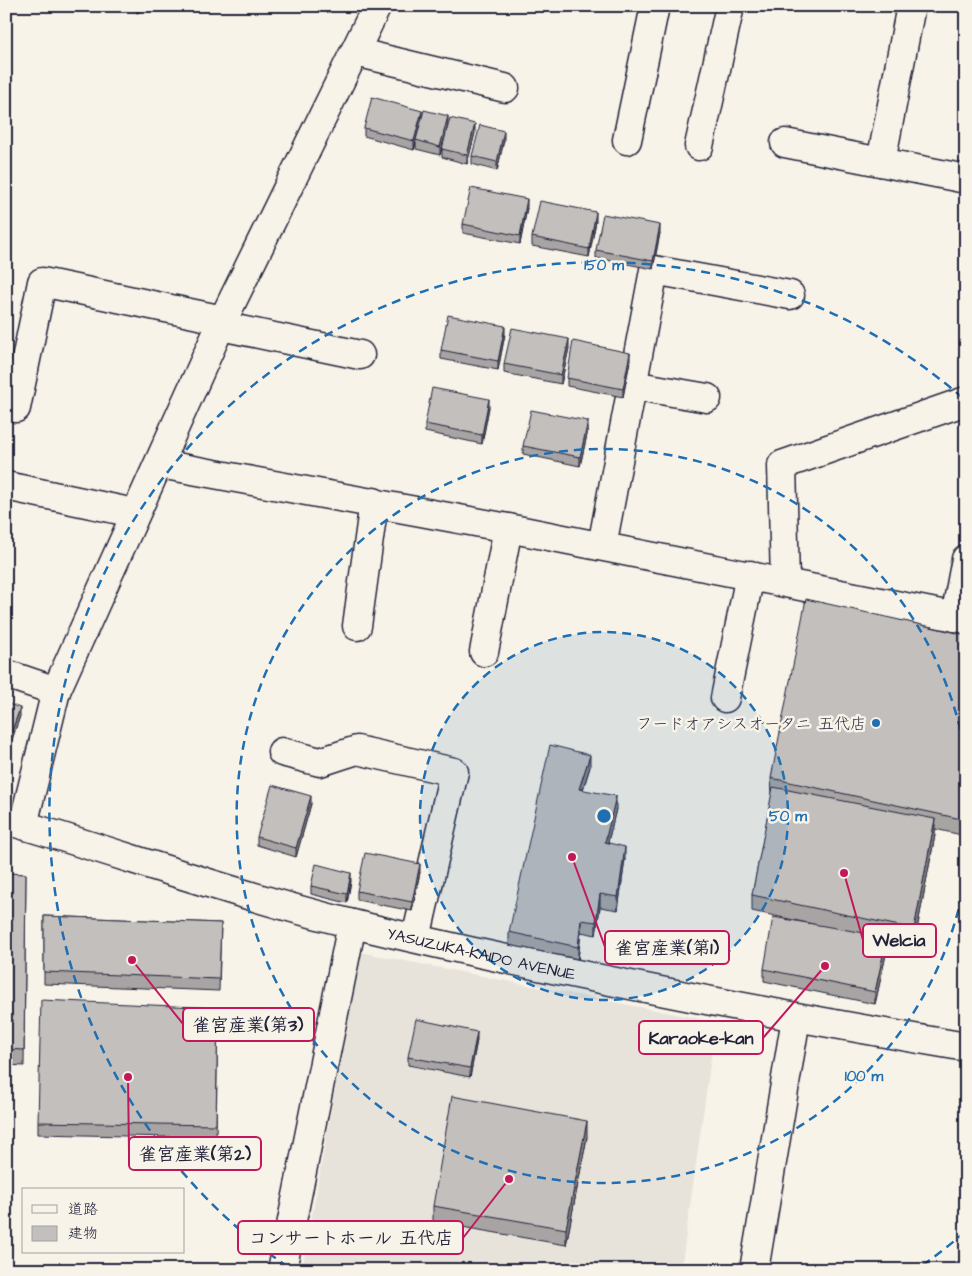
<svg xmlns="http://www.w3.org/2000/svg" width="972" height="1276" font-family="'Architects Daughter','Klee One',sans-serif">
	<rect width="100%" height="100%" fill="#f7f3e8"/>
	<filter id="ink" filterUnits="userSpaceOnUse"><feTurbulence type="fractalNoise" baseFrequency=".02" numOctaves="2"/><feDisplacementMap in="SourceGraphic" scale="10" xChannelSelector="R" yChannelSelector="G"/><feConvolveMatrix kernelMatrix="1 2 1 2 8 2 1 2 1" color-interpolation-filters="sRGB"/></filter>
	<g filter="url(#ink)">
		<!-- built -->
		<path fill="#e7e3db" d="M360,952L716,1022L681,1270H302Z"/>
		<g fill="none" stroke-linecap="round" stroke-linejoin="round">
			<defs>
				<g id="street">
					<path d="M355,52L505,88"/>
					<path d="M627,140L655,6"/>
					<path d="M785,143L966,179"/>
					<path d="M699,146L730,6"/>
					<path d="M881,162L911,6"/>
					<path d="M221,326L360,355"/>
					<path d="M632,385L707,398"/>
					<path d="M6,406L16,408L42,282L223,320"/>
					<path d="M160,464L508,528L966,619"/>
					<path d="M6,486L134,513"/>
					<path d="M602,546L654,270L790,295"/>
					<path d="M785,582L782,465L966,401"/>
					<path d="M955,617L966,559"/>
					<path d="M357,626L374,502"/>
					<path d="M484,652L508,528"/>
					<path d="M6,674L56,691"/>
					<path d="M725,698L750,575"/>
					<path d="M282,752L320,762L357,750L454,772L416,938"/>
					<path d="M23,825L56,691L223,320L377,6"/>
					<path d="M282,1270L352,924"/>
					<path d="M754,1270L796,1018"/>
				</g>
				<g id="secondary">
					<path id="s1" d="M6,820C122,854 236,895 353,924C556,973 760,1012 966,1047"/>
				</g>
			</defs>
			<!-- street casing -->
			<use href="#street" stroke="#22223b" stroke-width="31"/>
			<!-- secondary casing -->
			<use href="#secondary" stroke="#22223b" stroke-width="31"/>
			<!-- street -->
			<use href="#street" stroke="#f7f3e8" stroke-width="28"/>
			<!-- secondary -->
			<use href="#secondary" stroke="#f7f3e8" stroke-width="28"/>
		</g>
		<!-- wall -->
		<g fill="#a7a4a3" stroke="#22223b">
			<path d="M133,6H149L137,13Z"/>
			<path d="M422,116L448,125L440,155L416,149V143L414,150L364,136V128Z"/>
			<path d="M475,133L467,164L442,157V149Z"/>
			<path d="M504,140L497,171L472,164V156Z"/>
			<path d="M527,208L520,244L463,233V224Z"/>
			<path d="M596,221L589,257L532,246V237Z"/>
			<path d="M660,233L653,269L596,258V250Z"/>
			<path d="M505,334L498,370L441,359V350Z"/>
			<path d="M569,348L561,384L504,373V364Z"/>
			<path d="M630,361L623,397L567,386V378Z"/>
			<path d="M489,407L482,444L425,432V424Z"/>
			<path d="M588,430L580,466L523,454V446Z"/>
			<path d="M966,635V836L935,829V835L914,945L887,939V950L875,1004L764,981V969L817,925L752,911V895L772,794L771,778Z"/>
			<path d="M6,703L20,716L8,751L6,750Z"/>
			<path d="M590,767L583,790L616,809L608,842L625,859L618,910L600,907L596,935L581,932L578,959L509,945V932Z"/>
			<path d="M311,804L296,857L257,845V837Z"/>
			<path d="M420,872L412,911L357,900V891Z"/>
			<path d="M6,873L26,874L24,1066L6,1065Z"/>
			<path d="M351,881L347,903L311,894V886Z"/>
			<path d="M44,916L221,923L219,991L44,984Z"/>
			<path d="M218,1008L216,1138L38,1134V1122Z"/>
			<path d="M477,1040L470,1077L408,1065V1057Z"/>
			<path d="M587,1137L566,1245L433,1222V1206Z"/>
		</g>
		<!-- shaded-wall -->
		<g fill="#888684" stroke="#22223b">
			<path d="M137,6H149L137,13Z"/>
			<path d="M422,111V119L416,140L414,150V141Z"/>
			<path d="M448,116V125L440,155V147Z"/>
			<path d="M475,124V133L467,164V155Z"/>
			<path d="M504,131V140L497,171V162Z"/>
			<path d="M527,199V208L520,244V236Z"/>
			<path d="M596,212V221L589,257V249Z"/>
			<path d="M660,225V233L653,269V261Z"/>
			<path d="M505,326V334L498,370V361Z"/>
			<path d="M569,339V348L561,384V375Z"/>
			<path d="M630,353V361L623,397V389Z"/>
			<path d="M489,399V407L482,444V435Z"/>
			<path d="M588,421V430L580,466V457Z"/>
			<path d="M20,708V716L8,751V742Z"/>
			<path d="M590,755V767L579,801V789Z"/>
			<path d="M311,796V804L296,857V848Z"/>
			<path d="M616,796V809L605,854V842Z"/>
			<path d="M935,819V835L914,945V929Z"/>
			<path d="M625,847V859L618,910V897Z"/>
			<path d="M420,864V872L412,911V902Z"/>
			<path d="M351,873V881L347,903V894Z"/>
			<path d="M600,894V907L596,935V922Z"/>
			<path d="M581,920V932L578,959V947Z"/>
			<path d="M887,937V950L875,1004V992Z"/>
			<path d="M477,1032V1040L470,1077V1068Z"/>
			<path d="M587,1121V1137L566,1245V1229Z"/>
		</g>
		<!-- building -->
		<g fill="#c2bfbd" stroke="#22223b">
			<path d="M372,97L422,111L414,141L364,128Z"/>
			<path d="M424,110L448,116L440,147L416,140Z"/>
			<path d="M450,118L475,124L467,155L442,149Z"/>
			<path d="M480,125L504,131L497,162L472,156Z"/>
			<path d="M471,188L527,199L520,236L463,224Z"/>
			<path d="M540,201L596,212L589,249L532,237Z"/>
			<path d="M603,214L660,225L653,261L596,250Z"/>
			<path d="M448,315L505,326L498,361L441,350Z"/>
			<path d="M512,328L569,339L561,375L504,364Z"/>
			<path d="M573,341L630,353L623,389L567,378Z"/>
			<path d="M432,388L489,399L482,435L425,424Z"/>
			<path d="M531,410L588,421L580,457L523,446Z"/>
			<path d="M806,599L966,635V820L771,778Z"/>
			<path d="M6,703L20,708L8,742H6Z"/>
			<path d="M550,745L590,755L579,789L616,796L605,842L625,847L618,897L600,894L596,922L581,920L578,947L509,932Z"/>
			<path d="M272,785L311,796L296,848L257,837Z"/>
			<path d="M773,787L935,819L914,929L752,895Z"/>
			<path d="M365,853L420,864L412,902L357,891Z"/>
			<path d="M316,864L351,873L347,894L311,886Z"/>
			<path d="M6,873L26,874L24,1050L6,1049Z"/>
			<path d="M44,916L221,923L219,979L44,972Z"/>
			<path d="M773,917L887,937L875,992L764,969Z"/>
			<path d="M41,1000L218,1008L216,1125L38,1122Z"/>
			<path d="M416,1019L477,1032L470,1068L408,1057Z"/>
			<path d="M452,1096L587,1121L566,1229L433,1206Z"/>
		</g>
	</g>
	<!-- distance rings -->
	<circle cx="604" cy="816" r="184" fill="#1f6fb2" fill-opacity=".12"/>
	<g fill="none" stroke="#1f6fb2" stroke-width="2.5" stroke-dasharray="9 6">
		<circle cx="604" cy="816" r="184"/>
		<path d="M965 880A367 367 0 1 1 965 752"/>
		<path d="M965 1232A551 551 0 0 1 920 1267M288 1267A551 551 0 1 1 965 400"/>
	</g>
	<!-- markers -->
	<circle fill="#1f6fb2" stroke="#f7f3e8" stroke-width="2" cx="876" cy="723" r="5"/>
	<g text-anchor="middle" stroke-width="5" stroke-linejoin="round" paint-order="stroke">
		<!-- poi labels -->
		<g font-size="16" fill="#22223b" stroke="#f7f3e8" text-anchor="end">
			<text x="866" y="729">フードオアシスオータニ 五代店</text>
		</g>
		<!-- street labels -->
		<g font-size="16" fill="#22223b" stroke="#f7f3e8">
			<text dy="6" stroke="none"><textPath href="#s1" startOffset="494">YASUZUKA-KAIDO AVENUE</textPath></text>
		</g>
	</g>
	<circle cx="604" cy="816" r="8" fill="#1f6fb2" stroke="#f7f3e8" stroke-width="2.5"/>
	<g font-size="15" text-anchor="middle" font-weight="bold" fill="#1f6fb2" stroke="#f7f3e8" stroke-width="5" stroke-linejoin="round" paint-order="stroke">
		<text x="604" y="270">150 m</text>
		<text x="788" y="821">50 m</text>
		<text x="864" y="1081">100 m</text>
	</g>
	<!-- callouts -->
	<path fill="none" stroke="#c2185b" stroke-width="2" d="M844 873L863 940M572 857L605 947M132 960L183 1024M825 966L763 1038M128 1077L129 1153M509 1179L463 1238"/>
	<g fill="#c2185b" stroke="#f7f3e8" stroke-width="2">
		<circle cx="844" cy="873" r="5"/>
		<circle cx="572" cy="857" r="5"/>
		<circle cx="132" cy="960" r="5"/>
		<circle cx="825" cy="966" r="5"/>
		<circle cx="128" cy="1077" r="5"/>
		<circle cx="509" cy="1179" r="5"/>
	</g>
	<g fill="#f7f3e8" stroke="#c2185b" stroke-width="2">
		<rect x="863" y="924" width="73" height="33" rx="5"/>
		<rect x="605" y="931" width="124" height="33" rx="5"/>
		<rect x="183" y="1008" width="131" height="33" rx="5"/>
		<rect x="639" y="1021" width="124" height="33" rx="5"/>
		<rect x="129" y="1137" width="132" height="33" rx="5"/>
		<rect x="238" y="1221" width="225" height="33" rx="5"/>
	</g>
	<g font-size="18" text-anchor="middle" font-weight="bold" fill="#22223b">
		<text x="899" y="946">Welcia</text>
		<text x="667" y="954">雀宮産業(第1)</text>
		<text x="248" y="1031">雀宮産業(第3)</text>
		<text x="701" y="1044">Karaoke-kan</text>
		<text x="195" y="1160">雀宮産業(第2)</text>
		<text x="351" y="1244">コンサートホール 五代店</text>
	</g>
	<!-- margin -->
	<rect width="972" height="1276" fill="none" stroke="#f7f3e8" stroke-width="25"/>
	<rect x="12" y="12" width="947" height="1251" fill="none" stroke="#22223b" stroke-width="2" filter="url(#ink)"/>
	<!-- legend -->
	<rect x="22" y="1188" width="162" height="65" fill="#f7f3e8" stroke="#a29fa3"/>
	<rect x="32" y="1205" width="25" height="8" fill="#f7f3e8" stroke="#a29fa3"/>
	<text x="68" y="1214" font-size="15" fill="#22223b">道路</text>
	<rect x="32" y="1226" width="25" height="15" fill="#c2bfbd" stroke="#a29fa3"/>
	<text x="68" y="1238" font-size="15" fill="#22223b">建物</text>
</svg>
